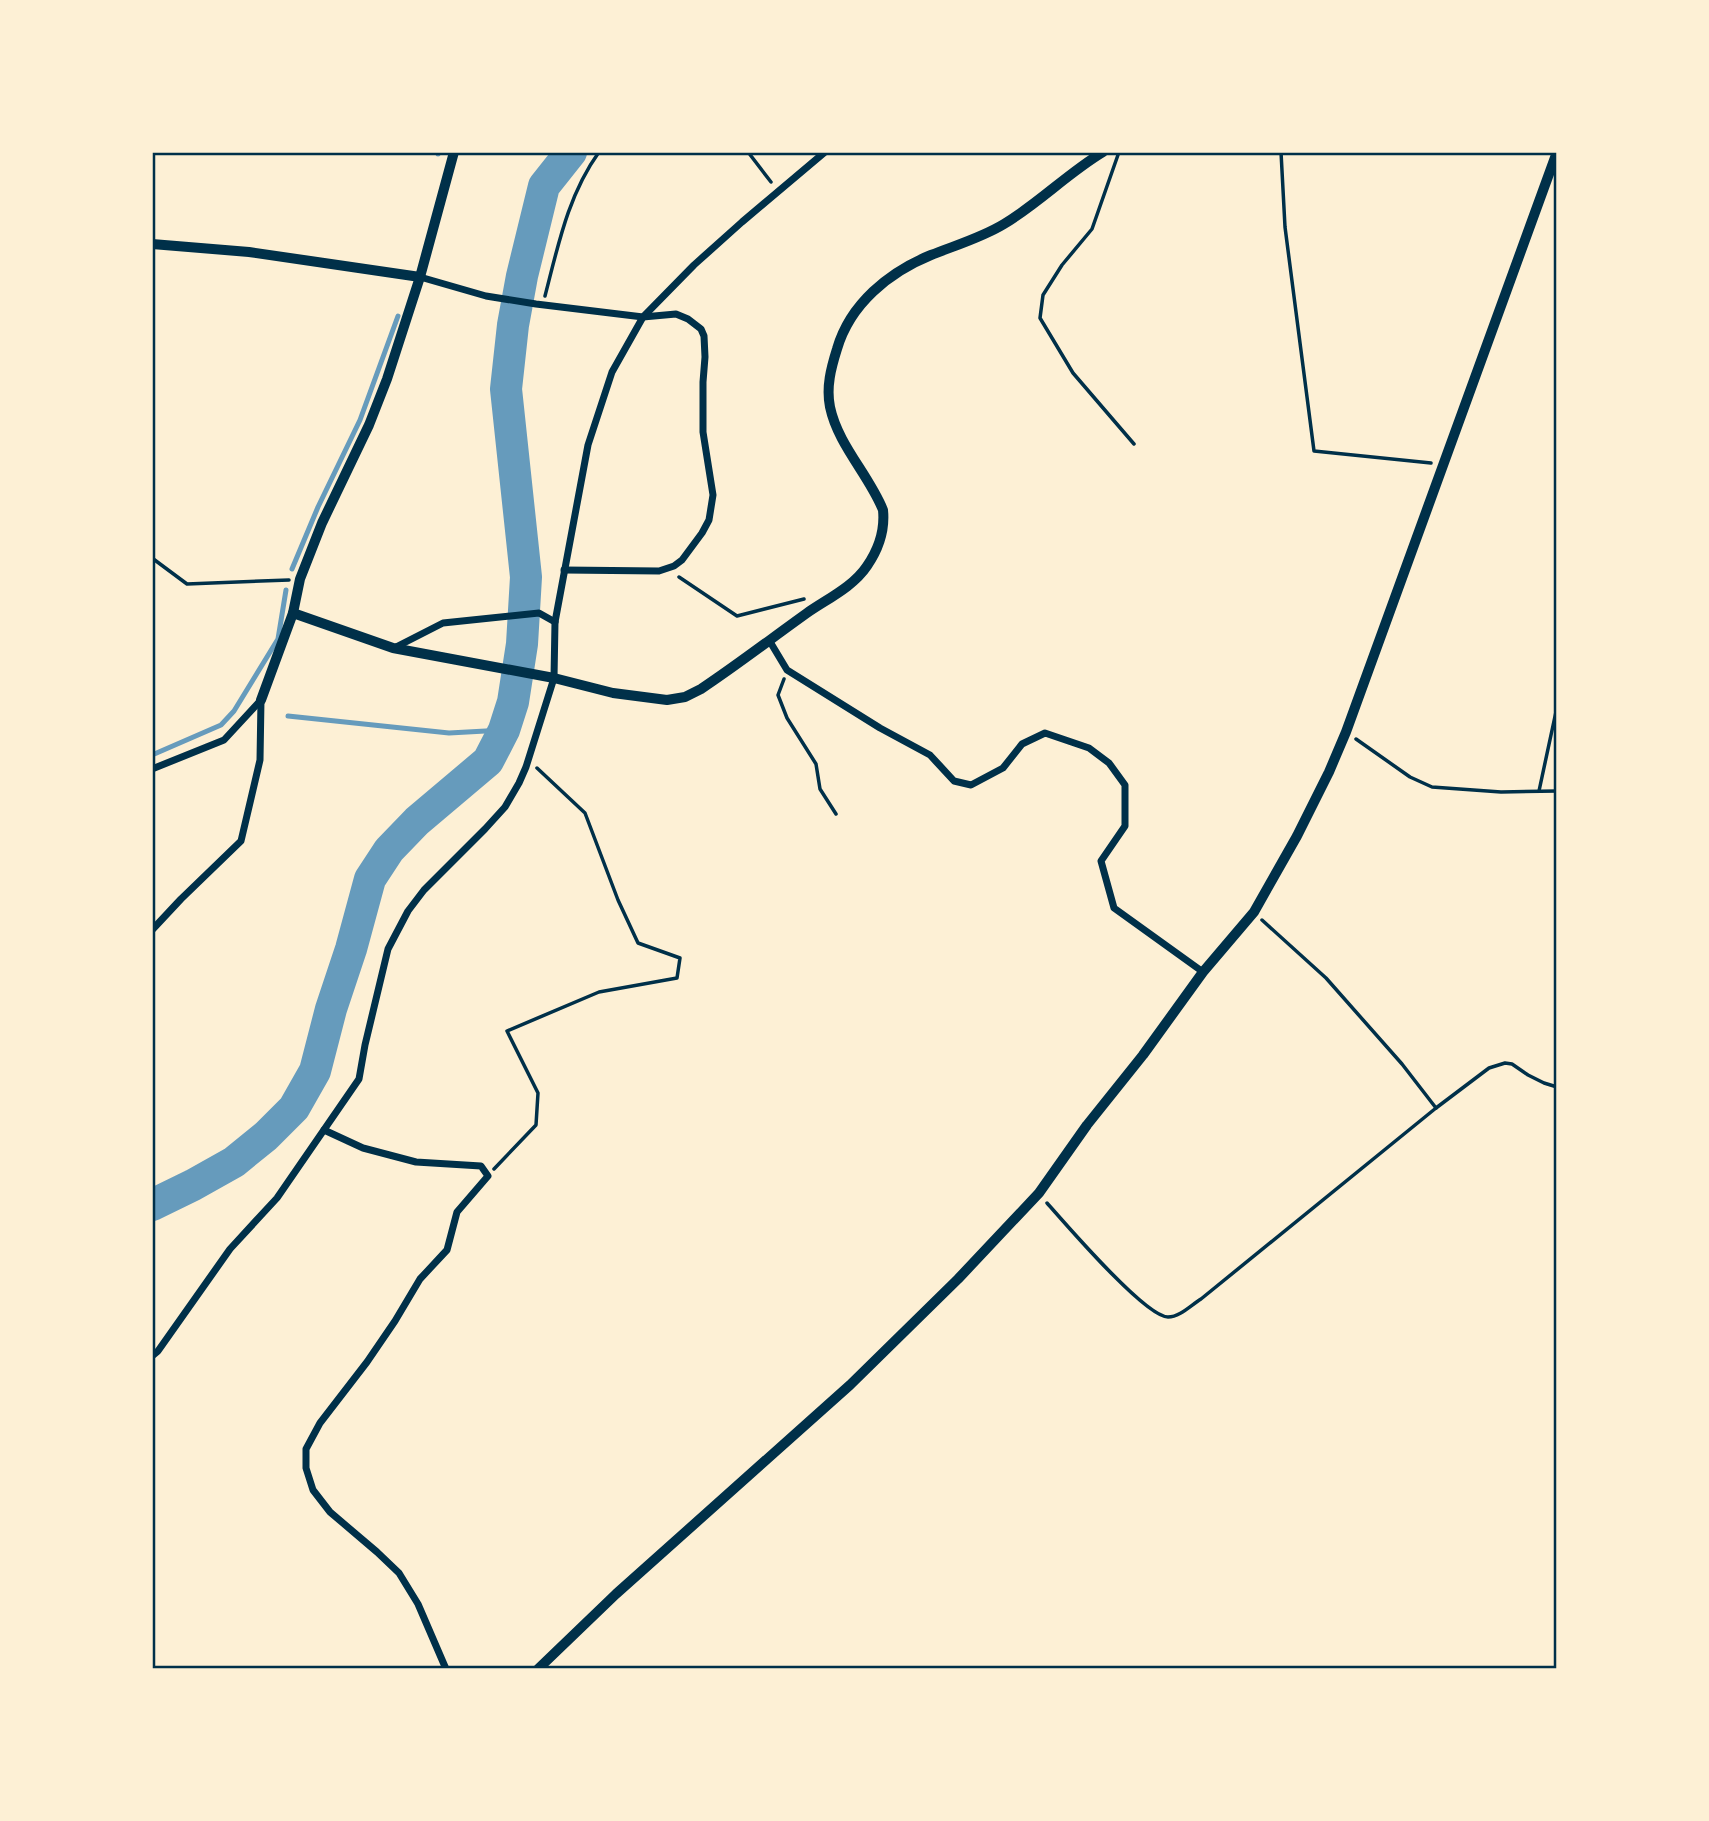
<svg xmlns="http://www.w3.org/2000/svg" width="1709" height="1821" font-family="Commissioner,sans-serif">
	<rect width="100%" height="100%" fill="#fdf0d5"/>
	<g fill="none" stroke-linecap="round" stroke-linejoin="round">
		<!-- stream -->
		<g stroke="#669bbc" stroke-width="5">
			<path d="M438,154V152"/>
			<path d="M292,569L318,507L360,420L398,316"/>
			<path d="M288,716L449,733L504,730"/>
			<path d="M152,755L221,725L234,711L278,639L286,590"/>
		</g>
		<!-- river -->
		<path stroke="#669bbc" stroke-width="32" d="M152,1205L193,1185L234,1162L266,1136L294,1108L315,1071L331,1009L351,949L370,879L389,850L417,821L488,761L504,730L513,702L522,644L526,577L506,389L513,325L522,276L544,186L571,152"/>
		<!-- path -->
		<g stroke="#003049" stroke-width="3.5">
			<path d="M748,152L771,182"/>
			<path d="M1119,152L1092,229L1062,265L1043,295L1040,318L1073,373L1134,444"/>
			<path d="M1281,152L1285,227L1314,451L1431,463"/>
			<path d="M545,296C558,246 568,195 599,152"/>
			<path d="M152,558L187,584L289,580"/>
			<path d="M679,577L737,616L804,599"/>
			<path d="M784,679L778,695L787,718L816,764L820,789L836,814"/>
			<path d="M1356,739L1410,777L1432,787L1501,792L1557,791"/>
			<path d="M1539,791L1557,707"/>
			<path d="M1262,920L1326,978L1402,1064L1436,1108"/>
			<path d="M494,1169L536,1125L538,1093L507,1031L599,992L677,978L680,958L638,943L618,900L585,813L537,768"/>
			<path d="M1047,1203C1065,1223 1145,1317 1168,1317C1180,1317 1191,1305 1201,1299L1436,1108L1489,1068L1505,1063L1512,1064L1528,1075L1544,1083L1557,1087"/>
		</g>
		<!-- minor -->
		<g stroke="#003049" stroke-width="7">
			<path d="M420,277L486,296L536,304L643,317L676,314L688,319L701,329L704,336L705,357L703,382V432L713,495L709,520L702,533L682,560L674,566L659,571L564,570"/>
			<path d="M769,640L787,670L880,728L930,755L954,781L971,785L1003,768L1022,744L1045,733L1089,748L1109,763L1125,785V826L1101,861L1114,908L1203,972"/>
			<path d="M394,648L443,623L539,613L555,622"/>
			<path d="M152,769L224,740L260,701"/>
			<path d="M152,930L181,899L241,841L260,760L261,700"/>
			<path d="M324,1130L363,1148L416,1162L481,1166L488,1176L457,1212L447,1250L420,1279L395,1321L367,1362L320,1423L306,1449V1468L313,1490L330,1512L377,1552L399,1573L418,1604L446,1669"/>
			<path d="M152,1356L158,1351L230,1249L277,1198L359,1079L365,1045L388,949L408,911L424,890L485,829L505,807L519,783L526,767L554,678L555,622L588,445L612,372L643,317L694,265L742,222L825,152"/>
		</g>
		<!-- tertiary -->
		<g stroke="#003049" stroke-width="10">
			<path d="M152,244L249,252L420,277"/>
			<path d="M293,613L393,648L554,678L613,693L667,700L685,697L701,689C737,665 772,638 807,613C827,599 853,587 867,566C878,550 885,530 883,510C869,475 838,445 830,407C826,387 831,368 837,349C850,304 889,272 931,255C956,245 981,238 1004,224C1039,203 1068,173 1103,152"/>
			<path d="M261,700L293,613L300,579L322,523L369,425L387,379L420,277L454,152"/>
			<path d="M538,1669L616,1594L850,1385L958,1279L1039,1193L1087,1125L1143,1055L1203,972L1254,912L1297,836L1329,772L1346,732L1557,152"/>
		</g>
	</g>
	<!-- border -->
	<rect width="1709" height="1821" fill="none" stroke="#fdf0d5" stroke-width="308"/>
	<rect x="154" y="154" width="1401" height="1513" fill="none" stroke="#003049" stroke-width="2.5"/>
</svg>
